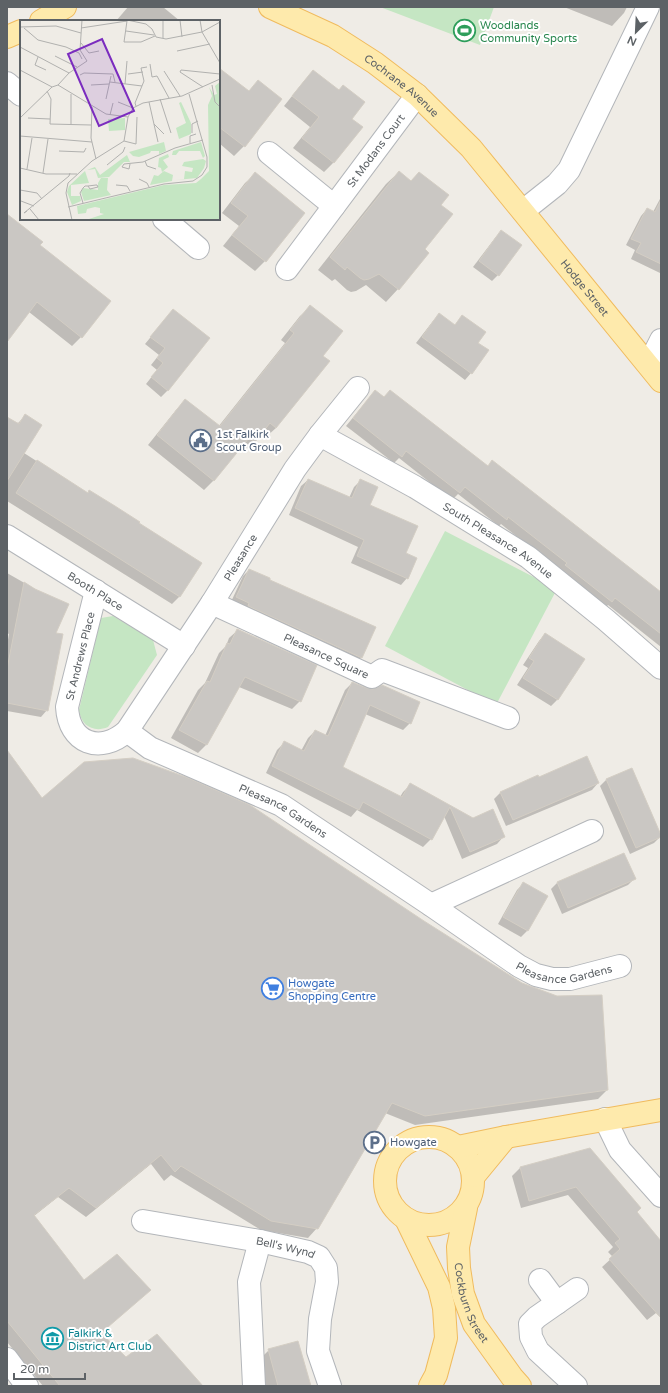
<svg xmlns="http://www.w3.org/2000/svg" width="668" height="1393" font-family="'Varela Round',sans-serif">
	<rect width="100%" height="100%" fill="#efece6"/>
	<!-- green -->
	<g fill="#c5e6c3">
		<path d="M380,7H494L480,45Z"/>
		<path d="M445,531L557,589L496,705L385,646Z"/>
		<path d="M113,616L153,640L157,655L108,727C94,733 81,726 79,710L101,618Z"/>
	</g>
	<!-- shadow -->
	<g fill="#0003">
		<path d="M128,7H163L180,21H116Z"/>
		<path d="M564,7H627L624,13L612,26Z"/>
		<path d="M219,69L248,92L258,82L281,100L244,146L234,156L219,143Z"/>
		<path d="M313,71L351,119L361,127L333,163L324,172L293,148L310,127L284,106L304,81Z"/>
		<path d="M399,172L410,182L419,173L440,205L423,250L398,289L386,302L366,285L356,291L351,292L347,290L335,279L332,281L318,270L386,184Z"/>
		<path d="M255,174L303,213L265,261L255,271L223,246L239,226L222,213L245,183Z"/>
		<path d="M661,197V272L660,273L631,259L635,250L626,245L641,216L647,209L653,212Z"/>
		<path d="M7,215L39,245L81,337L72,346L29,312L7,339Z"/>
		<path d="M502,231L498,275L492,281L473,267L495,238Z"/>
		<path d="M310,307L322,356L276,428L266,437L261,433L244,451L240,447L214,480L204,490L148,445L176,410L186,400L218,427L285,343L281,340L300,316Z"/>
		<path d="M173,310L168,390L161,397L146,384L157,370L151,365L159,355L145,344Z"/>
		<path d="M439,315L454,326L462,316L477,343L471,373L465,380L416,343L433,321Z"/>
		<path d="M375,391L487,467L661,593V647L608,605L604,609L560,571L501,524L499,526L458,494L452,500L399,458L394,463L346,426Z"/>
		<path d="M25,416L24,453L88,494L180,596L172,604L7,501V418L18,423Z"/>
		<path d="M308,480L349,498L354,487L360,481L369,506L405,554L407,578L401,585L351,563L358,547L289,515L301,486Z"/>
		<path d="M249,570L268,580L374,627L361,658L354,664L230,604L243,576Z"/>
		<path d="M7,573L35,589L55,633L47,710L41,717L7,711V645L9,634L7,633Z"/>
		<path d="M238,630L300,701L292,709L239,687L206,745L198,753L171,738L198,690L205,683L219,653L226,646L229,638Z"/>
		<path d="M545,634L583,659L557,700L551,706L517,685L528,668L523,665L539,641Z"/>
		<path d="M352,683L410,723L403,730L365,714L342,767L400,797L403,792L410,785L504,836L497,844L462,859L444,816L431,839L423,847L357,810L351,817L266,773L277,750L285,742L301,751L308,738L315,731L325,736L345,690Z"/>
		<path d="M7,751L42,799L607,1090L598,1099L415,1125L385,1113L317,1228L308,1238L261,1230L171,1175L164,1181L151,1164L86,1217L58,1197L34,1216L84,1281L150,1290L100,1333L126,1358L202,1386H43L7,1342Z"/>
		<path d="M607,779L661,836L654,843L630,854L600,786Z"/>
		<path d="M598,783L592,790L506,826L494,799L501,792Z"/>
		<path d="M634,879L628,885L562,914L551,889L557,883Z"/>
		<path d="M523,884L546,896L527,931L521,937L498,924L517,890Z"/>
		<path d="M590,1149L636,1212L661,1242V1318L656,1313L647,1320L602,1267L613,1257L608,1252L613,1247L568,1195L521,1208L512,1176L520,1168Z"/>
		<path d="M269,1350L310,1386H266L259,1360Z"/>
	</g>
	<!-- building -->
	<g fill="#cac7c3" stroke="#d4cec4">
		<path d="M219,68L249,91L258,80L282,99L245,147L219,127Z"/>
		<path d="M313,70L339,90L343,85L365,102L352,119L363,127L334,163L302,138L319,117L292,96Z"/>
		<path d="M399,171L411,181L419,172L449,195L441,205L453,214L425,249L429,253L399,290L379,274L369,279L364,280L360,278L347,267L345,270L330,257Z"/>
		<path d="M255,172L305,213L266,262L232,235L248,216L231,203Z"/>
		<path d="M661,200V264L636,252L641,243L631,239L647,208L655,212Z"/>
		<path d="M7,214L43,242L40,245L111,301L82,338L37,302L7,342Z"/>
		<path d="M501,230L522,245L499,276L479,261Z"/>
		<path d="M310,305L343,331L323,356L330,361L276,428L270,423L255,442L249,438L214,481L157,435L185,399L220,426L294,333L290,330Z"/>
		<path d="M173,309L210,338L168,391L151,377L163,363L157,358L165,348L150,337Z"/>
		<path d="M439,313L455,325L462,315L486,332L478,343L489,350L472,374L422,337Z"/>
		<path d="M375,390L384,397L390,390L488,466L492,460L661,592V634L615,598L612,602L565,565L567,563L508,517L507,520L465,487L460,493L406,451L402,457L353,418Z"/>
		<path d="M25,414L42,425L7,481V417L19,424Z"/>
		<path d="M37,460L88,493L89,490L115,506L140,522L139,523L202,563L180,597L16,493Z"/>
		<path d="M308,479L352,498L360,479L378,487L370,505L418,526L406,553L417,558L408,579L357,556L364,540L295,508Z"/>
		<path d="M249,569L270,578V580L376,627L362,658L248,606L249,603L236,597Z"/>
		<path d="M24,582L35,589L69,604L56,633L63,634L48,711L7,703V669Z"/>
		<path d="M237,629L317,665L301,702L245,677L207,745L179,730L207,681L210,682L227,643L230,644Z"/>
		<path d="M545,633L585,659L558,700L523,678L534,661L529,658Z"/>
		<path d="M352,682L367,688L373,689L382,685L420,702L411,724L370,705L343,767L402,797L410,783L473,818L493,809L505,837L470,852L450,807L432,840L363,802L359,810L272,766L284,741L304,751L315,730L328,736Z"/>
		<path d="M7,750L42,798L84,762L133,758L186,777L250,805L424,921L522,983L557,996L602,995L608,1090L425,1116L392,1103L318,1229L271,1221L181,1166L175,1172L161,1155L96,1208L69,1188L34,1215L84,1280L117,1254L151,1290L101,1333L126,1357L157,1334L203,1386H60L7,1321Z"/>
		<path d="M587,756L599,783L513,820L500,792L538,775L539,777Z"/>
		<path d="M632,768L661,835V837L636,848L606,779Z"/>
		<path d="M624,853L636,879L568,908L557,882Z"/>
		<path d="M523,882L548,896L528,931L503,917Z"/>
		<path d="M590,1148L641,1208L637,1212L661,1241V1318L609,1259L620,1249L615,1243L620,1239L576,1187L529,1201L520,1167Z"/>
		<path d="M298,1341L311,1386H278L268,1349Z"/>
	</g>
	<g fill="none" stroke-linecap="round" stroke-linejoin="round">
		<defs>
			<g id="minor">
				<path d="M7,83L21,95"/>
				<path d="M269,153L334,206"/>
				<path d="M523,211L557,184L569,170L648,7"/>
				<path d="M164,219L198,248"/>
				<path id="s1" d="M287,269L417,95"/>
				<path d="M649,364L661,340"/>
				<path id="s2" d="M320,435L415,487L528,557L606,620L661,668"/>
				<path id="s3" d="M7,536L184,646"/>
				<path id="s4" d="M96,591L67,707C69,743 100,755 127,731L212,603L295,469L320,435L358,388"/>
				<path id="s5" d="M212,603L372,677L382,670L508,718"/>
				<path id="s6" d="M127,731L150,748L281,805L431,905L519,966L536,975L552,979H570L620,966"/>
				<path d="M431,905L592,831"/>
				<path d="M605,1119L620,1150L661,1196"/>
				<path id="s7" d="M143,1221L260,1241L308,1252L319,1257L326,1268L327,1282L320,1319L318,1351L330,1386"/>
				<path d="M540,1280L557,1303"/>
				<path d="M7,1359L27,1386"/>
				<path d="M254,1386L249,1282L260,1241"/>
				<path d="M576,1386L538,1351L531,1337L530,1324L537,1317L577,1289"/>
			</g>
			<g id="major">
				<path id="s8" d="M270,7L333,36L375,63L417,95L471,148L661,381"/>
				<path d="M41,21L65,7"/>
				<path d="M7,37L21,31"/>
				<circle cx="429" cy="1181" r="44"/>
				<path d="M458,1147L506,1137L661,1110"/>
				<path d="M474,1176L506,1137"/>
				<path id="s9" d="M466,1208L458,1247L459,1268L463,1294L474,1324L512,1377L520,1386"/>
				<path d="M406,1219L439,1287L444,1308L446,1338L436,1375L430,1386"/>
			</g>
		</defs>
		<!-- minor casing -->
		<use href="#minor" stroke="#b3b6ba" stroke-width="24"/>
		<!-- major casing -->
		<use href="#major" stroke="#f0bb5e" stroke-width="24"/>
		<!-- minor -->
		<use href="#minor" stroke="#fff" stroke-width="22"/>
		<!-- major -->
		<use href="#major" stroke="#feeaac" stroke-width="22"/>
	</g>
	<!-- icons -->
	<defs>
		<symbol id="stadium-ring" viewBox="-11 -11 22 22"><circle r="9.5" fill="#fff" stroke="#2e9e5b" stroke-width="1.5"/><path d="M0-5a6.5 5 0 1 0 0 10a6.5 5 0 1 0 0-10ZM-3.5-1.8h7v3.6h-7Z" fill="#2e9e5b"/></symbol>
		<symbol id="civic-ring" viewBox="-11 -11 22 22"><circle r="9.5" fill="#fff" stroke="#5c6f8a" stroke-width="1.5"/><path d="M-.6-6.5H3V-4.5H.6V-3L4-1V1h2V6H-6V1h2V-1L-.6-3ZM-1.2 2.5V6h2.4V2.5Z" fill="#5c6f8a"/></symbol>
		<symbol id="supermarket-ring" viewBox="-11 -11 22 22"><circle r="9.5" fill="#fff" stroke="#3f7fe0" stroke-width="1.5"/><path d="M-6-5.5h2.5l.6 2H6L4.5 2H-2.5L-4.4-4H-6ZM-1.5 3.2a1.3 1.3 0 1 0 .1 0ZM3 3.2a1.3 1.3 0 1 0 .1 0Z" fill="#3f7fe0"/></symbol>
		<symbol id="parking-ring" viewBox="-11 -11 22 22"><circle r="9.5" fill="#fff" stroke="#5c6f8a" stroke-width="1.5"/><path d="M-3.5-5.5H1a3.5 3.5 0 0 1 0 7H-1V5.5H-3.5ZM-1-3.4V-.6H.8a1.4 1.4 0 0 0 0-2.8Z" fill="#5c6f8a"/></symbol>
		<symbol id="museum-ring" viewBox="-11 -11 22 22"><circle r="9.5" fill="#fff" stroke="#0f9aa8" stroke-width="1.5"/><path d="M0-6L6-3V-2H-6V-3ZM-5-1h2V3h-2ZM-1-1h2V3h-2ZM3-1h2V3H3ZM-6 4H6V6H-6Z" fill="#0f9aa8"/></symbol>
	</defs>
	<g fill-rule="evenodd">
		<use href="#stadium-ring" x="452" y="18" width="25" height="25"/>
		<use href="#civic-ring" x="188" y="428" width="25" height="25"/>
		<use href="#supermarket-ring" x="260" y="976" width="25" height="25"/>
		<use href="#parking-ring" x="362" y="1130" width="25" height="25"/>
		<use href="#museum-ring" x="40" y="1326" width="25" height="25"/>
	</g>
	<g text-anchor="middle" stroke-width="4" stroke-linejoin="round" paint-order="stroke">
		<!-- leisure labels -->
		<g font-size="11" fill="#27864d" stroke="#fff" text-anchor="start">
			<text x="480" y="29">Woodlands<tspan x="480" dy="13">Community Sports</tspan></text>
		</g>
		<!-- street labels -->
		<g font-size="11" fill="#5d6266" stroke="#fff">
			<text dy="4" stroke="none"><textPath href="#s8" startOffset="154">Cochrane Avenue</textPath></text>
			<text dy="4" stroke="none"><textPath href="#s1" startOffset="148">St Modans Court</textPath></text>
			<text dy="4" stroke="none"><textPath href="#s8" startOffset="428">Hodge Street</textPath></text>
			<text dy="4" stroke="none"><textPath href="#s2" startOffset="207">South Pleasance Avenue</textPath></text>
			<text dy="4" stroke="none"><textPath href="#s4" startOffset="412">Pleasance</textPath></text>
			<text dy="4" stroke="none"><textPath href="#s3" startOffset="104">Booth Place</textPath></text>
			<text dy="4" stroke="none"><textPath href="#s5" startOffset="126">Pleasance Square</textPath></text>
			<text transform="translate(80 656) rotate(-76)" y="4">St Andrews Place</text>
			<text dy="4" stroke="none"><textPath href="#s6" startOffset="176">Pleasance Gardens</textPath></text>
			<text dy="4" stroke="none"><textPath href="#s6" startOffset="506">Pleasance Gardens</textPath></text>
			<text dy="4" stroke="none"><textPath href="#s7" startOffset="145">Bell's Wynd</textPath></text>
			<text dy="4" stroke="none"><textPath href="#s9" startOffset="98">Cockburn Street</textPath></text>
		</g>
		<!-- service labels -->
		<g font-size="11" fill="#4e5e75" stroke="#fff" text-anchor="start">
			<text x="216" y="438">1st Falkirk<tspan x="216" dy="13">Scout Group</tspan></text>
			<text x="390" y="1146">Howgate</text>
		</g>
		<!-- shop labels -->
		<g font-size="11" fill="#366cbe" stroke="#fff" text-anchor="start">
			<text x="288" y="987">Howgate<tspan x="288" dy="13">Shopping Centre</tspan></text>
		</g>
		<!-- culture labels -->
		<g font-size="11" fill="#0d838f" stroke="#fff" text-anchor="start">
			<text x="68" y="1337">Falkirk &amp;<tspan x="68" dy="13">District Art Club</tspan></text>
		</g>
	</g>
	<!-- overview -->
	<g transform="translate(20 20)">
		<rect width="200" height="200" fill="#efece6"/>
		<path d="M200,62V200H66L84,194L80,193V188L75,187L67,189L66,193L58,194L57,186L144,165L176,163L181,159L189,151L188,85L192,76L189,67L194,75L197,74L195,66ZM161,82L171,103V114L159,119L156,108L166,103L159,83ZM105,98V110L89,111L88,99ZM144,122L146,131L139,134V131H131L130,133L119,137L113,136L109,132ZM181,122L185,136L183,138L180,131H159L156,135H152L153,131ZM148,134L149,137L143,140L148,147L142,152L141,148L138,147L139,138ZM107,135L110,142H104L89,157L78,158L75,149L67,150L75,147L80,155ZM183,139L186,141L184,148L177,158L156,160L164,159L165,151L172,152L173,148L162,146L164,142ZM65,151L69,163L51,165V176H60L61,181L52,185L47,172L49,166ZM144,151L153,155L152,161L130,165L134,155L138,156ZM81,158H88L87,170L91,175L64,181L61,172L63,168L78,170V163Z" fill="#c5e6c3"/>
		<path fill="none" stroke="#b1b1af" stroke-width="1" d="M87,0L107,1M107,0L126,4L132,9L136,17L146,19L182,12L200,2M143,0V18M160,0L162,17M180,0L182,12M107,1L104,22H121L135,16M0,7L36,6L61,13M4,8L18,20L46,27L59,33L62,39M61,8L107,1M106,11L134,15M182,12L200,43M61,23L69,33L79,31M0,27L49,53M157,31L190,24M35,36L57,47M18,37L15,45L26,50M130,44L132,57L137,56L149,78M0,50L32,67L38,65M144,51L160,76M108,54L123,52M60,55L64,53L93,54L95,62M90,62L122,66M105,64L107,41M38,65L49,53L67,41L60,30L62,0M38,65L86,94L108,97M71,65L89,64M192,65L195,82L200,87M183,67L160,52L161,50L200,54M27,71L31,79L30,104L71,105M86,79L91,56M140,79L151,113M98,82L113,88M129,82L138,122M116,86L115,83L124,61L121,48L127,47M72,87L71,118L76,139M90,95L93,83M0,98L32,67M8,98L30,99M134,104L144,114M51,105V74M172,113V104L178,101M0,116L72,122M104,121L116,124L117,97M170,123V116L176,114M39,131L64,132L66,128M125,141L127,146L136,149M110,144L109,149L102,147L104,144L123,142L155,128L183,120M87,145L103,132L105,127M0,148L26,154H57M7,149L12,118M23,153L28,119M119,159L127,163L129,167M96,165L107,166L110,171M0,170L17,173L22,179M1,181L14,186M63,183L60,173L63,168L65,166H68L76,165H77L78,167L70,169L68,166M48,187L144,164L173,161L182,155L187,147V137L169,74M10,189L19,200M7,191L4,193L49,156L50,153M52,200L46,173L48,163L72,141L104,121L108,97L113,88L123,83L162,76L200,59"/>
		<path fill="#7b2cbf" fill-opacity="0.15" stroke="#7b2cbf" stroke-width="2" d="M82,19L114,91L79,106L48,34Z"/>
		<rect width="200" height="200" fill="none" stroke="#5d6266" stroke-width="2"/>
	</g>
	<!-- border -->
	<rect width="668" height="1393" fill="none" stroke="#5d6266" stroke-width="16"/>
	<!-- north arrow -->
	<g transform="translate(636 32) rotate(204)" stroke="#ffffff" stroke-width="3" paint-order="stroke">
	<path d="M0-3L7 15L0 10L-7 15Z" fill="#5d6266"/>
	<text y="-6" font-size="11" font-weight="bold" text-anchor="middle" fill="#5d6266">N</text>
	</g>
	<!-- scale -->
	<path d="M14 1373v6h71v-6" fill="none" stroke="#5d6266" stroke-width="2"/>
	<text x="20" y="1373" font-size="12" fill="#5d6266" stroke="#ffffff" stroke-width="3" paint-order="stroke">20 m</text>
</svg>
